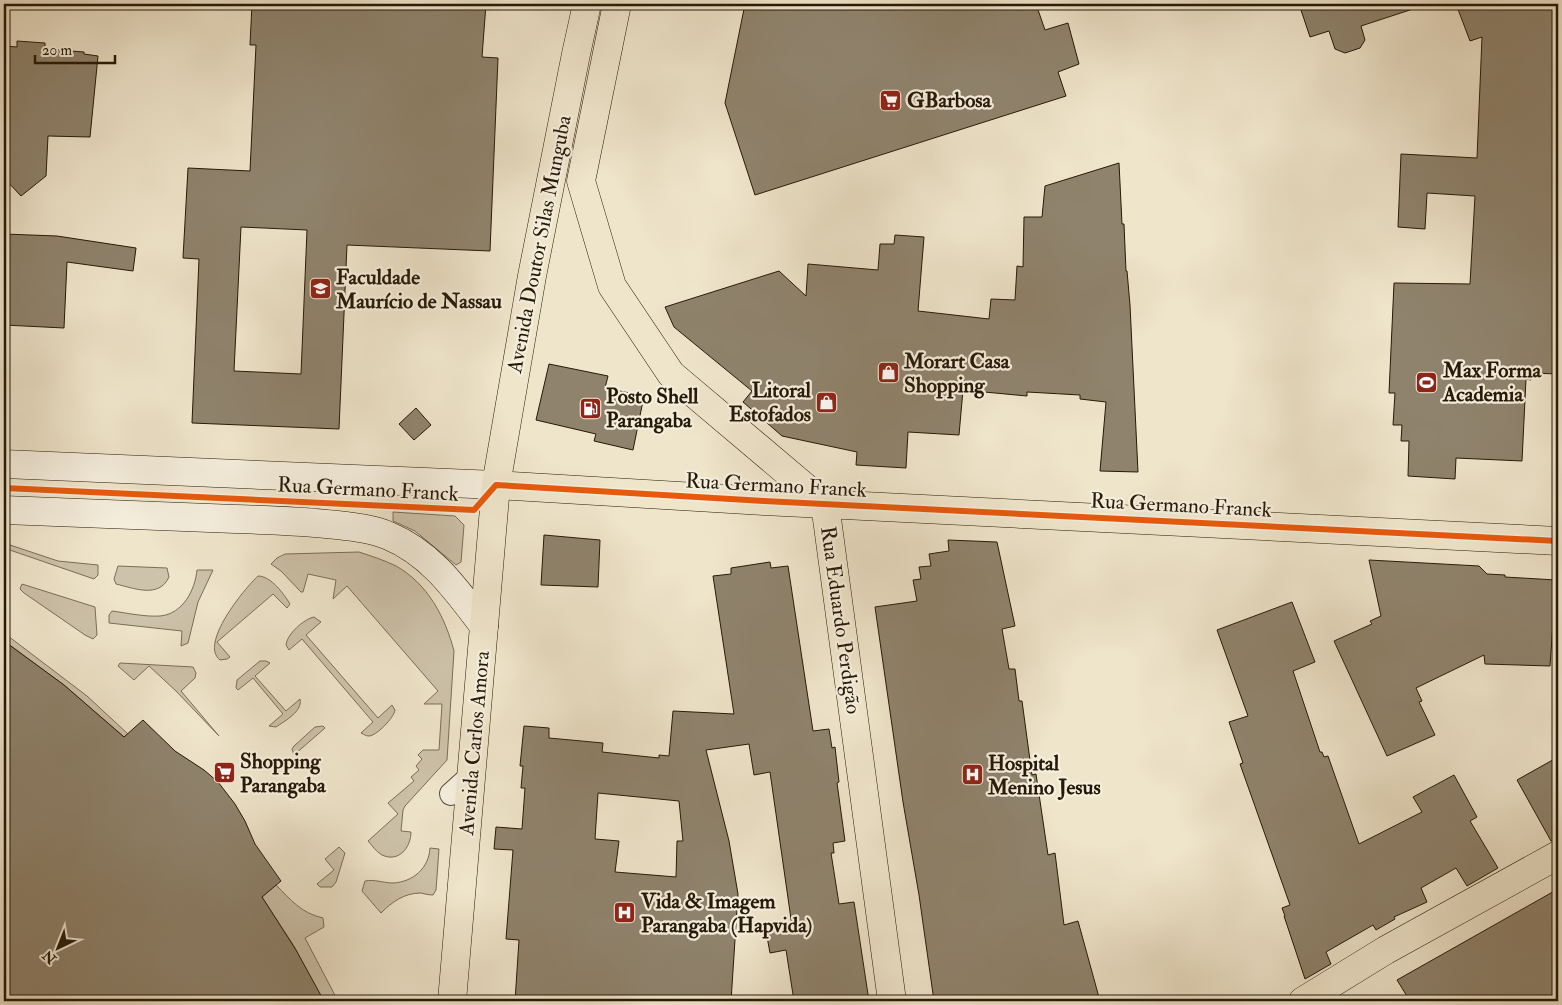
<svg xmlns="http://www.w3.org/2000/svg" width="1562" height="1005" font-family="'IM FELL Double Pica',serif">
	<rect width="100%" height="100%" fill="#efe5cb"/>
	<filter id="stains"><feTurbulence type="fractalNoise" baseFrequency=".004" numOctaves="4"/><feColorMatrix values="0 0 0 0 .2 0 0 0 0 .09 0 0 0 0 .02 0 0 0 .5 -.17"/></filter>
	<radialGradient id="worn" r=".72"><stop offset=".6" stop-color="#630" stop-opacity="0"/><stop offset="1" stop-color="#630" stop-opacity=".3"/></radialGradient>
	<!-- green -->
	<g fill="#cdc2aa" stroke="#7a6e58">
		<path d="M393,512L455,516L464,525L461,562L456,565L415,531L393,521Z"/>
		<path d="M4,543L58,561L98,565V575L94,579L4,548Z"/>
		<path d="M359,552C371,556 384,560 396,566C428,584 445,617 454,651L447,760L405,806L403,810L401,831L411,832C411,847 399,863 382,855C376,852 372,845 368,841L398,814L388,803L414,781L411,777L419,770L416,766L422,759L418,755L423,750H439L442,704H424L438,691L347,586L333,599L336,580L308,574L303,592H301L281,571L271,564L277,558L285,554Z"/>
		<path d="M118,566L167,568L169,577C159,599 133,588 116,584L114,579Z"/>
		<path d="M197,570H213L198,602L188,643L181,646L182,631L109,623V615L112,611C127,613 145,617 160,616C183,614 195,590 197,570Z"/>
		<path d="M258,576C271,576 284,594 290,604L287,608L273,594L217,642L230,657L227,659L220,660C199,644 244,589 258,576Z"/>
		<path d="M22,584L95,607L97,635L93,639L85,635L24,593L20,589Z"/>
		<path d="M314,617L321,622L306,635L378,718L392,705L395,710C394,718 376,736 369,736C365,736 364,734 361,733L373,722L302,639L289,650L286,645C287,634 304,619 314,617Z"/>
		<path d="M4,633L87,696L128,734L124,737L64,685L4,641Z"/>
		<path d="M260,661H266L270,663L255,676L286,711L300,699C303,711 285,721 276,727L269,726L283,714L253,678L238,690L236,688L237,680Z"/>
		<path d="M120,663L193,667L196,673L195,678L181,691L219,736L176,691L149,666L134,680L118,666Z"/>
		<path d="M323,726L325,728L294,755L292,749L294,746L315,727Z"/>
		<path d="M339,847L345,853L336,882L332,887H320L317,884L334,870L325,859Z"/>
		<path d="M430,848L439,849L436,890L433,895C429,895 425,894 421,893C404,893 392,902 381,913L362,891L365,881C375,879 383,883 393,883C413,882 429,868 430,848Z"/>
		<path d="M276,885C291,900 301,913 323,918L324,927L305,938L338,1001H323L294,946L262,897Z"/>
	</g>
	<!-- building -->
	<g fill="#8f836d" stroke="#261907" fill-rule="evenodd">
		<path d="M252,4L302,6L303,4H486L482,57L498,58L490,251L347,245L339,429L192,423L199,259L183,258L188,168L250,171L256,45H250ZM241,227L307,230L301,374L234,371Z"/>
		<path d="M745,4H1036L1045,30L1068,23L1079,64L1058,72L1066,96L755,195L725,103Z"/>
		<path d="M1299,4H1416V8L1361,26L1365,40L1360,48L1345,53L1335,49L1329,31L1310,37Z"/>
		<path d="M1456,4H1558V374L1531,373V380L1526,379L1522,461L1456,458L1455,479L1408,476L1409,441H1401L1402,425H1393L1395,393H1389L1394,283L1470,284L1475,196L1427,193L1425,229L1398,227L1401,154L1477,158L1482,37L1470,41Z"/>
		<path d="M17,41L45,43V49L84,52V54L98,56L90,137L48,136L46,176L21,196L4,178V46L17,47Z"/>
		<path d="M1119,163L1122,224H1124L1126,271H1127L1130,305L1138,472L1100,471L1106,402L1080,399V395L1027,392V396L963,390L959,435L908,432L906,468L856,465L857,452L782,436L743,402L752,391L674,327L665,307L779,271L806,296L808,264L878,270L880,244H894L895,235L924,237L918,311L989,319L991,299L1015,300L1017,266L1023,267L1024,217H1042L1045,186Z"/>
		<path d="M4,234L57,236L136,248L133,271L67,262L64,328L4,325Z"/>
		<path d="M549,364L608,376L605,388L644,396L633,450L594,441L596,434L536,420Z"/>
		<path d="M416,408L431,425L414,440L399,424Z"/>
		<path d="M544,535L600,540L598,587L541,585Z"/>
		<path d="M948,540L997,542L1015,626L1002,629L1009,669H1015L1019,701H1022L1032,775L1036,774L1048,855L1055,853L1064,925L1078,921L1100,1001H934L919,895L903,802L875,607L917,601L913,580L921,579L919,567L931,566L929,554L949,551Z"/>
		<path d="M1369,560L1479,566L1487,574L1505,575V577L1556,580L1550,666L1485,664L1484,655L1416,688L1422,701L1419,702L1435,735L1387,756L1334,641L1372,624L1370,621L1381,616Z"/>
		<path d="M770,562L771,568L788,566L813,731L829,729L832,748L835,747L839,782L837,783L845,841L833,843L834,853H831L839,904L854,902L869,1001H794L786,950L770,953L766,931L792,927L790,912L770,772L754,775L749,744L706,750L729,841L738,894L731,1001H515L519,940L506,939L513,850L494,849L496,827L522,829L525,788H521L523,766H520L524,726L549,728V738L603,743L602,752L659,758V755L669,756L673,711L734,714L713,576L731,574V568ZM598,793L679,801L683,841H677L676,877L615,872L619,841L595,839Z"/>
		<path d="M1292,602L1315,662L1293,671L1320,752H1322L1324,757L1328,756L1359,844L1422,812L1413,797L1454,775L1477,817L1470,821L1498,868L1467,886L1456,868L1421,888L1427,902L1394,917L1395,919L1376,930L1373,925L1326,952L1331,964L1305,979L1284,916H1285L1282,908L1290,905L1240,764L1243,763L1229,722L1248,716L1217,630Z"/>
		<path d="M4,641L64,685L124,737L143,720L175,751L204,770L218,782L235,804L245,821L255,844L281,881L262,897L296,950L324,1001H4Z"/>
		<path d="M1558,757V839L1551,841L1517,780Z"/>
		<path d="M1558,889V1001H1410L1397,980Z"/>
	</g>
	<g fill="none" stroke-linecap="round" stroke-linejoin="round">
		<defs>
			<path id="minor" d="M451,794L471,776"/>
			<g id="secondary">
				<path d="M4,464L496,485"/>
				<path d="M4,510C81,513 158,516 235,519C269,520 303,521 337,525C355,527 373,529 389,536C432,554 457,591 484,626"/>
			</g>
			<g id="primary">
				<path d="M617,4L581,181L612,286L671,374L825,504L892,1001"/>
				<path d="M496,485L764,501L1558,541"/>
				<path d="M452,1001L496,485L532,276L576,54L587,4"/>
				<path d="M1303,1001L1386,950L1558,855"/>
			</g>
		</defs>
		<!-- minor casing -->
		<use href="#minor" stroke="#584c38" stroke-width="24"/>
		<!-- secondary casing -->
		<use href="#secondary" stroke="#261907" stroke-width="29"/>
		<!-- primary casing -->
		<use href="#primary" stroke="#261907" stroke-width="29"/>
		<!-- minor -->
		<use href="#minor" stroke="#f5eedd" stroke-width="22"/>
		<!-- secondary -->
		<use href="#secondary" stroke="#f5eedd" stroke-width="28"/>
		<!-- primary -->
		<use href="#primary" stroke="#efe5cb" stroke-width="28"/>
		<defs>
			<path id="cycleway" d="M4,488L474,510L496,485L764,501L1558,541"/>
		</defs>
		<!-- cycleway casing -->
		<use href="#cycleway" stroke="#f5eedd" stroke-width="9"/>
		<!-- cycleway -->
		<use href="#cycleway" stroke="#e8590c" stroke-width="6"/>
	</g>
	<!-- icons -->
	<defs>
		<symbol id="supermarket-square" viewBox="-11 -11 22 22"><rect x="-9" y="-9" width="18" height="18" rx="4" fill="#8f2418" stroke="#f5eedd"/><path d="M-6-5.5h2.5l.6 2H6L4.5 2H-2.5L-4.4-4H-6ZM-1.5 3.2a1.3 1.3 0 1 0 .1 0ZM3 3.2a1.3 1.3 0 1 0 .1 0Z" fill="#fff"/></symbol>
		<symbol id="university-square" viewBox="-11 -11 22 22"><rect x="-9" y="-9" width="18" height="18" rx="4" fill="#8f2418" stroke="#f5eedd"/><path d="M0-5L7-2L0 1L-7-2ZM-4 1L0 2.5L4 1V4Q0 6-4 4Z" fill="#fff"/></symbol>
		<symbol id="shop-square" viewBox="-11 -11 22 22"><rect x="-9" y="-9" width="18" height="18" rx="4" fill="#8f2418" stroke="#f5eedd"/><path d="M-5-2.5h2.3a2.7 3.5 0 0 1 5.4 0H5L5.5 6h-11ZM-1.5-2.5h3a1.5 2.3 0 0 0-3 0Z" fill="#fff"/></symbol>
		<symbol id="stadium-square" viewBox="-11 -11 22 22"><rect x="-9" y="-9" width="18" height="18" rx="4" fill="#8f2418" stroke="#f5eedd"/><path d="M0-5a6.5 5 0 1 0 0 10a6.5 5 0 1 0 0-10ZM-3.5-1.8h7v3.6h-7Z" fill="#fff"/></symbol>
		<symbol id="fuel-square" viewBox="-11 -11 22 22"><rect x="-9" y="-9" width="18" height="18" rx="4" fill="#8f2418" stroke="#f5eedd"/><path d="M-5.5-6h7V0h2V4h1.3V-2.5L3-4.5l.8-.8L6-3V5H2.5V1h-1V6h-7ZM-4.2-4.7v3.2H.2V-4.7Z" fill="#fff"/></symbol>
		<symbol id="hospital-square" viewBox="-11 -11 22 22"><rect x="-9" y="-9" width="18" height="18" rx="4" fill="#8f2418" stroke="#f5eedd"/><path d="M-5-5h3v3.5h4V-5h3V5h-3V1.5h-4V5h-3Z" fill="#fff"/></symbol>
	</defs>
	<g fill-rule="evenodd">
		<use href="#supermarket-square" x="878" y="88" width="25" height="25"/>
		<use href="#university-square" x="308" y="276" width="25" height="25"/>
		<use href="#shop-square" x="876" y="360" width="25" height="25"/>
		<use href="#stadium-square" x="1414" y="370" width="25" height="25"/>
		<use href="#shop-square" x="814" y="390" width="25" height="25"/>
		<use href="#fuel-square" x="578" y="396" width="25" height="25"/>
		<use href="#supermarket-square" x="212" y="760" width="25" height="25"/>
		<use href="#hospital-square" x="960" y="762" width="25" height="25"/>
		<use href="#hospital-square" x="612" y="900" width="25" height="25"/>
	</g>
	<g text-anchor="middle" stroke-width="4.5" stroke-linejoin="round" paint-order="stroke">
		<!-- poi labels -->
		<g font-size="21" font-weight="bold" fill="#261907" stroke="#f5eedd" text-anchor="start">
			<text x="907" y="107">GBarbosa</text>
			<text x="336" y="284">Faculdade<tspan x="336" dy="24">Maurício de Nassau</tspan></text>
			<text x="904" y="368">Morart Casa<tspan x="904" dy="24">Shopping</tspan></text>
			<text x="1443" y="377">Max Forma<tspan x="1443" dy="24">Academia</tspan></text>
			<text x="811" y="397" text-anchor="end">Litoral<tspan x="811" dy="24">Estofados</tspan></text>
			<text x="606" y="403">Posto Shell<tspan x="606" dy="24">Parangaba</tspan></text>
			<text x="240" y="768">Shopping<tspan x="240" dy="24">Parangaba</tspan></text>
			<text x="988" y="770">Hospital<tspan x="988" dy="24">Menino Jesus</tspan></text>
			<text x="641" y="908">Vida &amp; Imagem<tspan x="641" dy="24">Parangaba (Hapvida)</tspan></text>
		</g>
		<!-- street labels -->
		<g font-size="21" fill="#261907" stroke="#f5eedd">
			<text transform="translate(539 244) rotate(-79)" y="7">Avenida Doutor Silas Munguba</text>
			<text transform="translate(776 485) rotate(3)" y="7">Rua Germano Franck</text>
			<text transform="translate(368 489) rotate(3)" y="7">Rua Germano Franck</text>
			<text transform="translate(1181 505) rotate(3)" y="7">Rua Germano Franck</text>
			<text transform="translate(841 620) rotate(82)" y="7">Rua Eduardo Perdigão</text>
			<text transform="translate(474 743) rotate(-85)" y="7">Avenida Carlos Amora</text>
		</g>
	</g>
	<!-- margin -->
	<rect width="1562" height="1005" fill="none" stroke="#efe5cb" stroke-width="20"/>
	<rect x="5" y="5" width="1552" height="995" fill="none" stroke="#261907" stroke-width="2.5"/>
	<rect x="10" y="10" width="1542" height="985" fill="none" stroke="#261907"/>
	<!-- north arrow -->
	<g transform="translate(58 948) rotate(223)" stroke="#f5eedd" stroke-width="4" paint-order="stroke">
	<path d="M0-4L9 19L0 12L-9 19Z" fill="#261907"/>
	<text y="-8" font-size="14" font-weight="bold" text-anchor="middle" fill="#261907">N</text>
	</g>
	<!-- scale -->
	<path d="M35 55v8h80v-8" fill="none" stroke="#261907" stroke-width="2.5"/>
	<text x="42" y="55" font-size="15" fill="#261907" stroke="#f5eedd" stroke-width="4" paint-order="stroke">20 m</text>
	<rect width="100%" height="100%" filter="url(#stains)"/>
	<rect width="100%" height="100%" fill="url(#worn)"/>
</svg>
